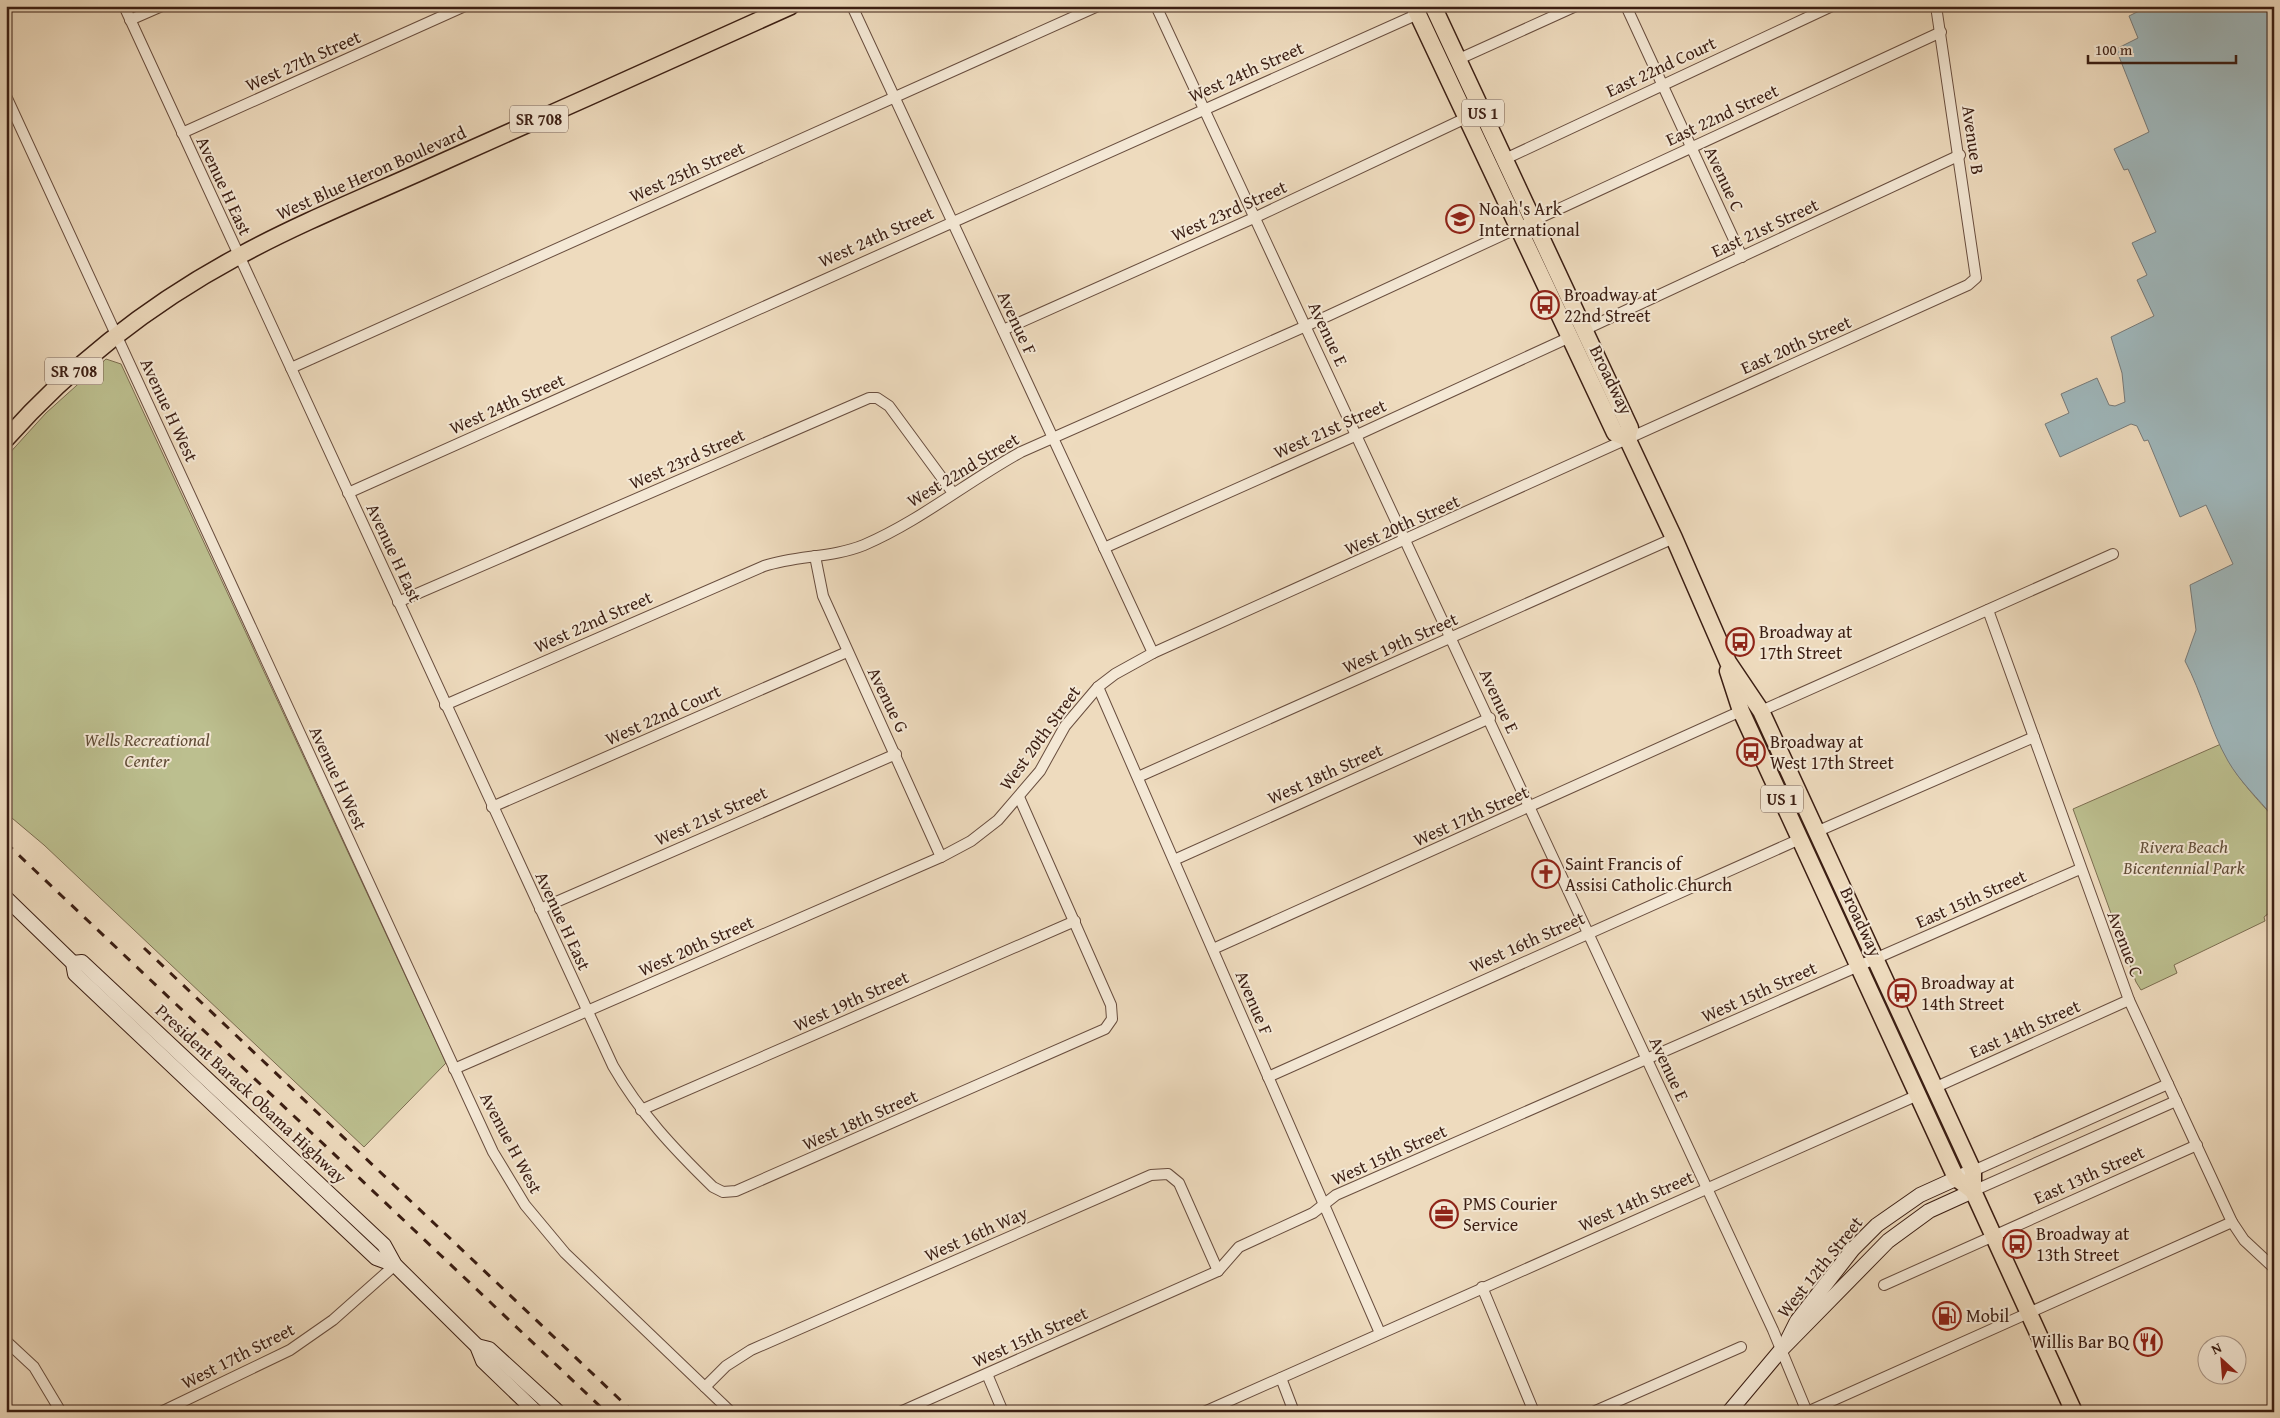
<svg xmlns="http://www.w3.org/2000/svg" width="2280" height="1418" font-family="'Gentium Book Plus',serif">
	<rect width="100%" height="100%" fill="#eedbbe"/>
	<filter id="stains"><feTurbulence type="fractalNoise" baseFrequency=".004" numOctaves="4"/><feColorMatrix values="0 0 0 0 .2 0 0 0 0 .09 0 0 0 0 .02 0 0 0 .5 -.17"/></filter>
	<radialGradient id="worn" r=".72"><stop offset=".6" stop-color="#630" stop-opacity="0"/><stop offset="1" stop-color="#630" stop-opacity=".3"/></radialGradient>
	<!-- green -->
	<g fill="#bcbf8f" stroke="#7c6e51">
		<path d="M106,359L121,364L446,1063L364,1147L44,845L6,813V457L46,413Z"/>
		<path d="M2221,744C2232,774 2253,794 2274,818V909L2264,917L2265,921L2174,965L2177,973L2141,990L2136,982L2073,809Z"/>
	</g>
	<!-- water -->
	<path fill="#9fb8bd" stroke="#777a79" d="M2149,6H2274V818C2258,798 2240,782 2228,761C2210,730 2202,693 2185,661L2196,630L2190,585L2233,564L2206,505L2180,517L2148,440L2144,441L2137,426L2131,424L2060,457L2045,424L2069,413L2061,394L2097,378L2109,405L2115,406L2125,402L2122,373L2111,337L2154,316L2137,280L2147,275L2132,243L2156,232L2128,169L2124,170L2114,149L2149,132L2116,49L2138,38L2129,16Z"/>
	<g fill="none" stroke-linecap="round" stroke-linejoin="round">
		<defs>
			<g id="street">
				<path d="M124,6L613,1066C640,1113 674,1149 713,1187L723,1192L736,1191L1105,1029L1112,1019L1111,1005L1019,797"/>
				<path d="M852,6L1153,653"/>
				<path d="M1156,6L1773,1330L1807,1412"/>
				<path d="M1626,6L1742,257"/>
				<path d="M130,20L162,6"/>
				<path d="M1459,59L1576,6"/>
				<path d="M6,96L493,1152L525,1205L565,1253L731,1412"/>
				<path d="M182,133L465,6"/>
				<path d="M1505,159L1832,6"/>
				<path d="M1003,330L1256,217L1466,118"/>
				<path d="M1584,330L1960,155"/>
				<path d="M291,368L1098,6"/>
				<path d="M348,493L1418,14"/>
				<path d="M1104,548L1357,435L1568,338"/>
				<path d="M815,556L823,596L941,857"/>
				<path d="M398,602L869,398H877L889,406L953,493"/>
				<path d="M1988,610L2129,1000L2232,1222L2244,1240L2274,1268"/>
				<path d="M1098,687L1380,1333"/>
				<path d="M445,705L764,566C797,555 832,558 864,545C920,521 968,481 1021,452L1306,326L1941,32"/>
				<path d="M1761,711L2113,554"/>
				<path d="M1138,777L1674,538"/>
				<path d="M492,807L847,652"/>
				<path d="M1816,832L2034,737"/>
				<path d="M1174,860L1490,718"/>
				<path d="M540,909L896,754"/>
				<path d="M1213,949L1741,711"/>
				<path d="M454,1069L941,857L971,841L998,820L1040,771L1065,726L1098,687L1115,674L1153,653L1968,285L1976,278L1936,6"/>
				<path d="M1268,1077L1800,839"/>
				<path d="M1934,1088L2129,1000"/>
				<path d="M641,1110L1075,921"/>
				<path d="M1973,1171L2168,1084"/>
				<path d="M1973,1191L2176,1101"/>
				<path d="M1884,1285L2197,1145"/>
				<path d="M1482,1287L1534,1412"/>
				<path d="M6,1341L34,1367L61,1412"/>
				<path d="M987,1374L1003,1412"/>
				<path d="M1281,1378L1294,1412"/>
				<path d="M705,1387L726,1366L751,1350L1151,1175L1168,1174L1179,1183L1218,1271"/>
				<path d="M161,1412L290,1350L333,1320L395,1265"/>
				<path d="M900,1412L1218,1271L1239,1247L1313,1213L1336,1195L2080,869"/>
				<path d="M1204,1412L1918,1095"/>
				<path d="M1593,1412L1741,1347"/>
				<path d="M1807,1412L2232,1222"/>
			</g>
			<g id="secondary">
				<path d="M6,898L73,963L75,974L376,1258L395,1265"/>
				<path d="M73,963L82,962L384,1245L395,1265L477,1346L483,1361L536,1412"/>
				<path d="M1788,1339L1797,1321L1853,1249L1877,1225L1920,1195L1973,1171"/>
				<path d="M477,1346L489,1349L558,1412"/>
				<path d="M1729,1412L1781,1350L1888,1241L1929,1211L1973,1191"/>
			</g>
			<g id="primary">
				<path d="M1414,6L1615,433L1627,438L1674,538L1728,662L1761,711L1973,1171V1191L2074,1412"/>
				<path d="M1433,6L1630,428L1627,438"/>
				<path d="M6,439C72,365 150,304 237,257C305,220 377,192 447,160C562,109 676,58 791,6"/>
				<path d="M1728,671L1741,711L1956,1178L1973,1191"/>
			</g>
		</defs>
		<!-- street casing -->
		<use href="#street" stroke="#684d3e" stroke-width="12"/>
		<!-- secondary casing -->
		<use href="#secondary" stroke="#3b1e13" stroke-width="16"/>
		<!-- primary casing -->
		<use href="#primary" stroke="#3b1e13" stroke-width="19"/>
		<!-- street -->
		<use href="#street" stroke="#f4e8d5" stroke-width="10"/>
		<!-- secondary -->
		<use href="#secondary" stroke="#f4e8d5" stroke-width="14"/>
		<!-- primary -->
		<use href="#primary" stroke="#eedbbe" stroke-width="16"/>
		<!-- rail -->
		<g stroke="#3b1e13" stroke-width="3" stroke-dasharray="9 9" stroke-linecap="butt">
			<path d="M6,843L606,1412"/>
			<path d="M144,948L633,1412"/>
		</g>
	</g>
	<!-- icons -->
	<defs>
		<symbol id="school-ring" viewBox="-11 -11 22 22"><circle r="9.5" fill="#f4e8d5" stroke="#8f2418" stroke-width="1.5"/><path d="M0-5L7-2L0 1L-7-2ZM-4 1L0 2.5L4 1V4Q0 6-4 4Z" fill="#8f2418"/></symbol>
		<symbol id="bus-ring" viewBox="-11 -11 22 22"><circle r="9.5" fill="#f4e8d5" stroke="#8f2418" stroke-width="1.5"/><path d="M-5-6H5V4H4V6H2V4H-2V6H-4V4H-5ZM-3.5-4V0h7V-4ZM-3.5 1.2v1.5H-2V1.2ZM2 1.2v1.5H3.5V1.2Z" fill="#8f2418"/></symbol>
		<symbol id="church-ring" viewBox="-11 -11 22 22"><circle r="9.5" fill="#f4e8d5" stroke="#8f2418" stroke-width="1.5"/><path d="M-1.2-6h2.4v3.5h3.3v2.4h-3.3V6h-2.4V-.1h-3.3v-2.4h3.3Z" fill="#8f2418"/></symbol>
		<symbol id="office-ring" viewBox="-11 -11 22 22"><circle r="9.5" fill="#f4e8d5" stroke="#8f2418" stroke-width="1.5"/><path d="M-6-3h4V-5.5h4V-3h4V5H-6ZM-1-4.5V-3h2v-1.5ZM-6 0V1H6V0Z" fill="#8f2418"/></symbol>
		<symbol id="fuel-ring" viewBox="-11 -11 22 22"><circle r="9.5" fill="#f4e8d5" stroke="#8f2418" stroke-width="1.5"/><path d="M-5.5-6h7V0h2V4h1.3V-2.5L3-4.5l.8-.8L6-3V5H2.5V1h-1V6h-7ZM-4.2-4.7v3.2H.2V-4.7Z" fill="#8f2418"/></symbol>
		<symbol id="restaurant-ring" viewBox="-11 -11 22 22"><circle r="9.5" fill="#f4e8d5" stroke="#8f2418" stroke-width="1.5"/><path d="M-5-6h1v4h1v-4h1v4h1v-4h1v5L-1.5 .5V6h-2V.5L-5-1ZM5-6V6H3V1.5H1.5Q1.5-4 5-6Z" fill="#8f2418"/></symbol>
	</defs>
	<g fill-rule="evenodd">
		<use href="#school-ring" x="1444" y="203" width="32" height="32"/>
		<use href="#bus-ring" x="1529" y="289" width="32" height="32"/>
		<use href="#bus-ring" x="1724" y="626" width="32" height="32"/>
		<use href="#bus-ring" x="1735" y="736" width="32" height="32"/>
		<use href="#church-ring" x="1530" y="858" width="32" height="32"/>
		<use href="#bus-ring" x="1886" y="977" width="32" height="32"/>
		<use href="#office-ring" x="1428" y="1198" width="32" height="32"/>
		<use href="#bus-ring" x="2001" y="1228" width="32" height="32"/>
		<use href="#fuel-ring" x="1931" y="1300" width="32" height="32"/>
		<use href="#restaurant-ring" x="2132" y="1326" width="32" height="32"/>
	</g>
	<g text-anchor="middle" stroke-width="4" stroke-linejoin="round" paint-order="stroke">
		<!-- shield labels -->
		<g fill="#f4e8d5" stroke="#725b4d" stroke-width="1">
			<rect x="1462" y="99.5" width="42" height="27" rx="4"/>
			<rect x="510" y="105.5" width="58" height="27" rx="4"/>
			<rect x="45" y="357.5" width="58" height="27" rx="4"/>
			<rect x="1761" y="785.5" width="42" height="27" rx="4"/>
		</g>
		<g font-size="16" font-weight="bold" fill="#3b1e13">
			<text x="1483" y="119">US 1</text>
			<text x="539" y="125">SR 708</text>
			<text x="74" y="377">SR 708</text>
			<text x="1782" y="805">US 1</text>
		</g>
		<!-- street labels -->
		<g font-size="18" fill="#3b1e13" stroke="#f4e8d5">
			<text transform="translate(303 61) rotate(-24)" y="6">West 27th Street</text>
			<text transform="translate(1661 67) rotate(-25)" y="6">East 22nd Court</text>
			<text transform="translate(1246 72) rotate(-24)" y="6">West 24th Street</text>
			<text transform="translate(1722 115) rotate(-25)" y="6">East 22nd Street</text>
			<text transform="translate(1973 140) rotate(82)" y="6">Avenue B</text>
			<text transform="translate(687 172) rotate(-24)" y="6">West 25th Street</text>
			<text transform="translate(371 173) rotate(-24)" y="6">West Blue Heron Boulevard</text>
			<text transform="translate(1724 179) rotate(65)" y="6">Avenue C</text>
			<text transform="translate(224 186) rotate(65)" y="6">Avenue H East</text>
			<text transform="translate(1229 211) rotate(-24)" y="6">West 23rd Street</text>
			<text transform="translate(1765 228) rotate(-25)" y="6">East 21st Street</text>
			<text transform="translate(876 237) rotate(-24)" y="6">West 24th Street</text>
			<text transform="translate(1017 323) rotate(65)" y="6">Avenue F</text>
			<text transform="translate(1328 334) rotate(65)" y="6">Avenue E</text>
			<text transform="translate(1796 345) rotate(-24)" y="6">East 20th Street</text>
			<text transform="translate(1611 380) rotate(64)" y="6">Broadway</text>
			<text transform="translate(507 404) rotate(-24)" y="6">West 24th Street</text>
			<text transform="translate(169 410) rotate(65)" y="6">Avenue H West</text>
			<text transform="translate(1330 429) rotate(-24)" y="6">West 21st Street</text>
			<text transform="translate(687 459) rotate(-24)" y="6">West 23rd Street</text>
			<text transform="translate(963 470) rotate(-31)" y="6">West 22nd Street</text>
			<text transform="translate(1402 525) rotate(-24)" y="6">West 20th Street</text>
			<text transform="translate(394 553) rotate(65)" y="6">Avenue H East</text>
			<text transform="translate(593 622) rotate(-24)" y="6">West 22nd Street</text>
			<text transform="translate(1400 643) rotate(-24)" y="6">West 19th Street</text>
			<text transform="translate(888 700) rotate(64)" y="6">Avenue G</text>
			<text transform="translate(1499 701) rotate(65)" y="6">Avenue E</text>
			<text transform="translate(663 715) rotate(-24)" y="6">West 22nd Court</text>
			<text transform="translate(1040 738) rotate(-54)" y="6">West 20th Street</text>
			<text transform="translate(1325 774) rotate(-24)" y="6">West 18th Street</text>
			<text transform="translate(338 778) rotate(65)" y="6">Avenue H West</text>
			<text transform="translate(711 816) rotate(-24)" y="6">West 21st Street</text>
			<text transform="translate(1471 816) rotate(-24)" y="6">West 17th Street</text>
			<text transform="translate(1971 899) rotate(-24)" y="6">East 15th Street</text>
			<text transform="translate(563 921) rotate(65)" y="6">Avenue H East</text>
			<text transform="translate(1861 922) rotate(65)" y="6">Broadway</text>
			<text transform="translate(1527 942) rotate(-24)" y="6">West 16th Street</text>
			<text transform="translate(2125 944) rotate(69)" y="6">Avenue C</text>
			<text transform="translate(696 946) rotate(-24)" y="6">West 20th Street</text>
			<text transform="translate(1759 992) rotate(-24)" y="6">West 15th Street</text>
			<text transform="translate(851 1001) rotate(-24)" y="6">West 19th Street</text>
			<text transform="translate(1254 1003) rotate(67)" y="6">Avenue F</text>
			<text transform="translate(2025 1029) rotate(-24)" y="6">East 14th Street</text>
			<text transform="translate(1669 1069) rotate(65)" y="6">Avenue E</text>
			<text transform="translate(251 1094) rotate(43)" y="6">President Barack Obama Highway</text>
			<text transform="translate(860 1120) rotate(-24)" y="6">West 18th Street</text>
			<text transform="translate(511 1143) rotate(62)" y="6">Avenue H West</text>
			<text transform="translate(1389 1155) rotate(-24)" y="6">West 15th Street</text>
			<text transform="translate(2089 1175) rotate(-24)" y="6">East 13th Street</text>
			<text transform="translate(1636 1201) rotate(-24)" y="6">West 14th Street</text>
			<text transform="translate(976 1234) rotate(-24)" y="6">West 16th Way</text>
			<text transform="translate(1820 1267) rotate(-51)" y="6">West 12th Street</text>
			<text transform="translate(1030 1337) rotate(-24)" y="6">West 15th Street</text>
			<text transform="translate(238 1356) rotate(-27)" y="6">West 17th Street</text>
		</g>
		<!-- poi labels -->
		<g font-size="18" fill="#3b1e13" stroke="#f4e8d5" text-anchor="start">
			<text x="1479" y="215">Noah's Ark<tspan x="1479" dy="21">International</tspan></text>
			<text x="1564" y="301">Broadway at<tspan x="1564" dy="21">22nd Street</tspan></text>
			<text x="1759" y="638">Broadway at<tspan x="1759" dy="21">17th Street</tspan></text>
			<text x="1770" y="748">Broadway at<tspan x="1770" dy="21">West 17th Street</tspan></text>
			<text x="1565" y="870">Saint Francis of<tspan x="1565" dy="21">Assisi Catholic Church</tspan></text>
			<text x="1921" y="989">Broadway at<tspan x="1921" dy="21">14th Street</tspan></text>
			<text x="1463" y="1210">PMS Courier<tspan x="1463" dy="21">Service</tspan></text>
			<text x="2036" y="1240">Broadway at<tspan x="2036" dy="21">13th Street</tspan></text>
			<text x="1966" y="1322">Mobil</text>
			<text x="2129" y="1348" text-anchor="end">Willis Bar BQ</text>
		</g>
		<!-- park labels -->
		<g font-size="18" font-style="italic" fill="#624e38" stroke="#f4e8d5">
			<text x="147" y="746">Wells Recreational<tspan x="147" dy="21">Center</tspan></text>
			<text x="2184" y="853">Rivera Beach<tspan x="2184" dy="21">Bicentennial Park</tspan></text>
		</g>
	</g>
	<!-- margin -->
	<rect width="2280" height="1418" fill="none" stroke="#eedbbe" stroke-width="25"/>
	<rect x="8" y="8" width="2265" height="1403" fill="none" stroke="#3b1e13" stroke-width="2.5"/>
	<rect x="12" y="12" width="2255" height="1393" fill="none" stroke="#3b1e13"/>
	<!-- north arrow -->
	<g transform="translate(2222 1360) rotate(334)"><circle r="24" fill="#f4e8d5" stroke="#aa9787"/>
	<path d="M0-4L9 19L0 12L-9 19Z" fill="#8f2418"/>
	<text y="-8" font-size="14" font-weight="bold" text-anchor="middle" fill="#3b1e13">N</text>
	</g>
	<!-- scale -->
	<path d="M2088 55v8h148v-8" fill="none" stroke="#3b1e13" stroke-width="2.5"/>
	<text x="2095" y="55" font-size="15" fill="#3b1e13" stroke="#f4e8d5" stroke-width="4" paint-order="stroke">100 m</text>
	<rect width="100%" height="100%" filter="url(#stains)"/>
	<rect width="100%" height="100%" fill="url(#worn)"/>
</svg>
